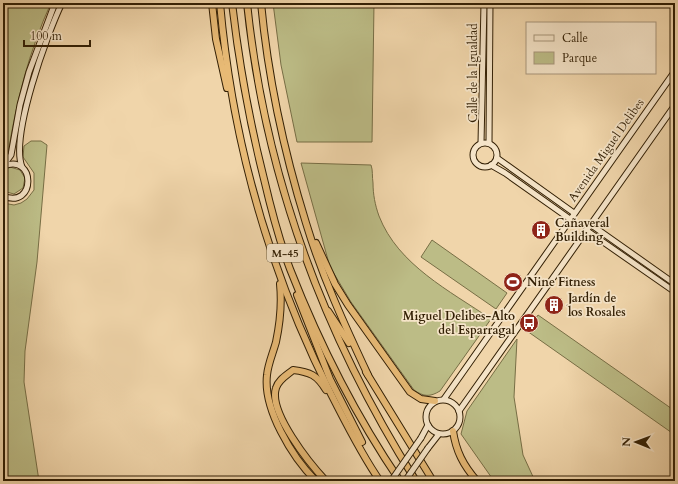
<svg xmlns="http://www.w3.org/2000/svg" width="678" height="484" font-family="Cardo,serif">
	<rect width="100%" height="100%" fill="#f0d5aa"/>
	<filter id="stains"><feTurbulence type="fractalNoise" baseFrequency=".005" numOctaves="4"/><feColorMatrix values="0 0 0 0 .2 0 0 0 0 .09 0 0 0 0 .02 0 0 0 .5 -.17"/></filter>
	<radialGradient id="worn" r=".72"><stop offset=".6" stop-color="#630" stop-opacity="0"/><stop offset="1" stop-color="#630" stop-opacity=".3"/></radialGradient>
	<!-- green -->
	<g fill="#bcbc86" stroke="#776e45">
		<path d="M3,3H51C29,51 16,102 8,154L3,159Z"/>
		<path d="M273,3H374L372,142H297L281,65Z"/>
		<path d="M31,141H41L47,145L37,262L25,351L24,382L39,481H3V203L14,205L21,203L27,199L34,190V173L23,157L24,146Z"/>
		<path d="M301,163L371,165C373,170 372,177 373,183C373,194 375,205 379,216C398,265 450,291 491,319L440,391C430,397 424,397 414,390L351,302L330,267Z"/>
		<path d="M10,167L20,170L25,178L23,188L14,194L3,191V170Z"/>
		<path d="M432,240L507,293L496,309L421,257Z"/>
		<path d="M538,315L675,411V435L527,331Z"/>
		<path d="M517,339L514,397L523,455L535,481H494L461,434L467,411Z"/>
	</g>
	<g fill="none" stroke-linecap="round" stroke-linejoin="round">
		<defs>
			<g id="secondary">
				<circle cx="485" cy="155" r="12"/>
				<path d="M481,143L484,3"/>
				<path d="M489,143L490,3"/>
				<path d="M497,158L574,213"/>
				<path d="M491,165L505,173L570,219"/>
				<path d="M3,166L11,155L20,105L29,72L55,3"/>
				<path d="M22,167C10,136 47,34 62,3"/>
				<path d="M3,196C36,210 36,153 4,166"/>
				<path d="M590,224L675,284"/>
				<path d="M586,230L675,292"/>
				<path d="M444,399L675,71"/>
				<circle cx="443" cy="417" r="17"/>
				<path d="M459,411L675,105"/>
				<path d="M421,438L428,425"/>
				<path d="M428,448L439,434"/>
			</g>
			<g id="motorway">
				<path d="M212,3L216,39L227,88"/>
				<path d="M220,3C232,140 269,271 331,394C346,423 361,454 380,481"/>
				<path d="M232,3C239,63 249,120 264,179C271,209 279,240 290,269C319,343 355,415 400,481"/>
				<path d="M247,3C265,177 323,334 416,481"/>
				<path d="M261,3C268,77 284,152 306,223C322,276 345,326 368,375"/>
				<path d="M316,243L335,284L348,305L410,392L421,399L435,401"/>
				<path d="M280,284C282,304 280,323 276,342C273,353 268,364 267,375C263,409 292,457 316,481"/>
				<path d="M297,295L330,379L362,442"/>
				<path d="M328,311L349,343"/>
				<path d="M366,372L433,481"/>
				<path d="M326,390C317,375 310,372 293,370C287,375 278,380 276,388C268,412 310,464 326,481"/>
				<path d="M453,431C456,451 463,465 477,481"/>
			</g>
		</defs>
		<!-- secondary casing -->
		<use href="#secondary" stroke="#321f04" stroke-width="7"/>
		<!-- motorway casing -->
		<use href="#motorway" stroke="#321f04" stroke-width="8"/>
		<!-- secondary -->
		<use href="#secondary" stroke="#f5e4c8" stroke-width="5"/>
		<!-- motorway -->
		<use href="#motorway" stroke="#e8ba75" stroke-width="6"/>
		<defs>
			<g id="secondary-bridge">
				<path d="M391,481L421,438"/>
				<path d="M405,481L428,448"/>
			</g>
		</defs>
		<!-- secondary-bridge casing -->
		<use href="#secondary-bridge" stroke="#321f04" stroke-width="7" stroke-linecap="butt"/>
		<!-- secondary-bridge -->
		<use href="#secondary-bridge" stroke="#f5e4c8" stroke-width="5"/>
	</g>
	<!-- icons -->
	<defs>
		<symbol id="building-disc" viewBox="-11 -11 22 22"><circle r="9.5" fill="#8f2418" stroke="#f5e4c8"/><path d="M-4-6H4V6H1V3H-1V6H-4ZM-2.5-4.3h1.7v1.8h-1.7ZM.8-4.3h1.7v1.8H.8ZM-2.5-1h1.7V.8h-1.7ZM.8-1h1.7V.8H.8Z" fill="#fff"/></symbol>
		<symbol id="stadium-disc" viewBox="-11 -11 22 22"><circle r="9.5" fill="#8f2418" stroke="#f5e4c8"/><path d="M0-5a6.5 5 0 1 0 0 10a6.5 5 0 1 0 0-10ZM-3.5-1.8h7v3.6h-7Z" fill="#fff"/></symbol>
		<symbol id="bus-disc" viewBox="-11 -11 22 22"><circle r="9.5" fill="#8f2418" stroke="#f5e4c8"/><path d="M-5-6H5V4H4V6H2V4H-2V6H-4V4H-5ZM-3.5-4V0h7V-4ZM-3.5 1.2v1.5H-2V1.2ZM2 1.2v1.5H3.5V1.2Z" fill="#fff"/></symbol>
	</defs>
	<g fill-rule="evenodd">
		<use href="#building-disc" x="530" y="219" width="22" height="22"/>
		<use href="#stadium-disc" x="502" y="271" width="22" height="22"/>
		<use href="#building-disc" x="543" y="294" width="22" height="22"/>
		<use href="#bus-disc" x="518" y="312" width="22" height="22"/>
	</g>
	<g text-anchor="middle" stroke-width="3.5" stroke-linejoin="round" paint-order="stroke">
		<!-- shield labels -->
		<rect fill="#f5e4c8" stroke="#6c5a3f" stroke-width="1" x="267" y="244" width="36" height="18" rx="3"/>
		<g font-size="11" font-weight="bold" fill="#321f04">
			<text x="285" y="257">M-45</text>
		</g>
		<!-- street labels -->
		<g font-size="12" fill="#321f04" stroke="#f5e4c8">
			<text transform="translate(473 73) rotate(-90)" y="4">Calle de la Igualdad</text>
			<text transform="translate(606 150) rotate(-55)" y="4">Avenida Miguel Delibes</text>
		</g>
		<!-- poi labels -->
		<g font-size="12" font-weight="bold" fill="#321f04" stroke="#f5e4c8" text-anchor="start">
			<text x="555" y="227">Cañaveral<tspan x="555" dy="14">Building</tspan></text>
			<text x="527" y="286">Nine Fitness</text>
			<text x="568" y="302">Jardín de<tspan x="568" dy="14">los Rosales</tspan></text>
			<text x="515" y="320" text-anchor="end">Miguel Delibes-Alto<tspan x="515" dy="14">del Esparragal</tspan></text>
		</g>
	</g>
	<!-- margin -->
	<rect width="678" height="484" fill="none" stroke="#f0d5aa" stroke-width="16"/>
	<rect x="4" y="4" width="670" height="476" fill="none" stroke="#321f04" stroke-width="2"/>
	<rect x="8" y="8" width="662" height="468" fill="none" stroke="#321f04"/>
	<!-- legend -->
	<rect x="526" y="22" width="130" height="52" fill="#f5e4c8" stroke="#a7957a"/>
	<rect x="534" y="35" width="20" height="6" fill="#f5e4c8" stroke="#a7957a"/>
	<text x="562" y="42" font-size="12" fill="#321f04">Calle</text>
	<rect x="534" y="52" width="20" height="12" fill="#bcbc86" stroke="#a7957a"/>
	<text x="562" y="62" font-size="12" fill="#321f04">Parque</text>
	<!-- north arrow -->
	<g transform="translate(636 442) rotate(271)" stroke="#f5e4c8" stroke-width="3" paint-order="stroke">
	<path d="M0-3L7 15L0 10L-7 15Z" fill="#321f04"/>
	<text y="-6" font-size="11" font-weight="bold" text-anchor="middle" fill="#321f04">N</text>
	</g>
	<!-- scale -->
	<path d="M24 40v6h66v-6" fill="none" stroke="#321f04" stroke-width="2"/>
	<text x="30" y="40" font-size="12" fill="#321f04" stroke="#f5e4c8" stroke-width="3" paint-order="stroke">100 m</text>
	<rect width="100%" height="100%" filter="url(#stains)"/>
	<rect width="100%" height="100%" fill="url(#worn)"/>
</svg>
